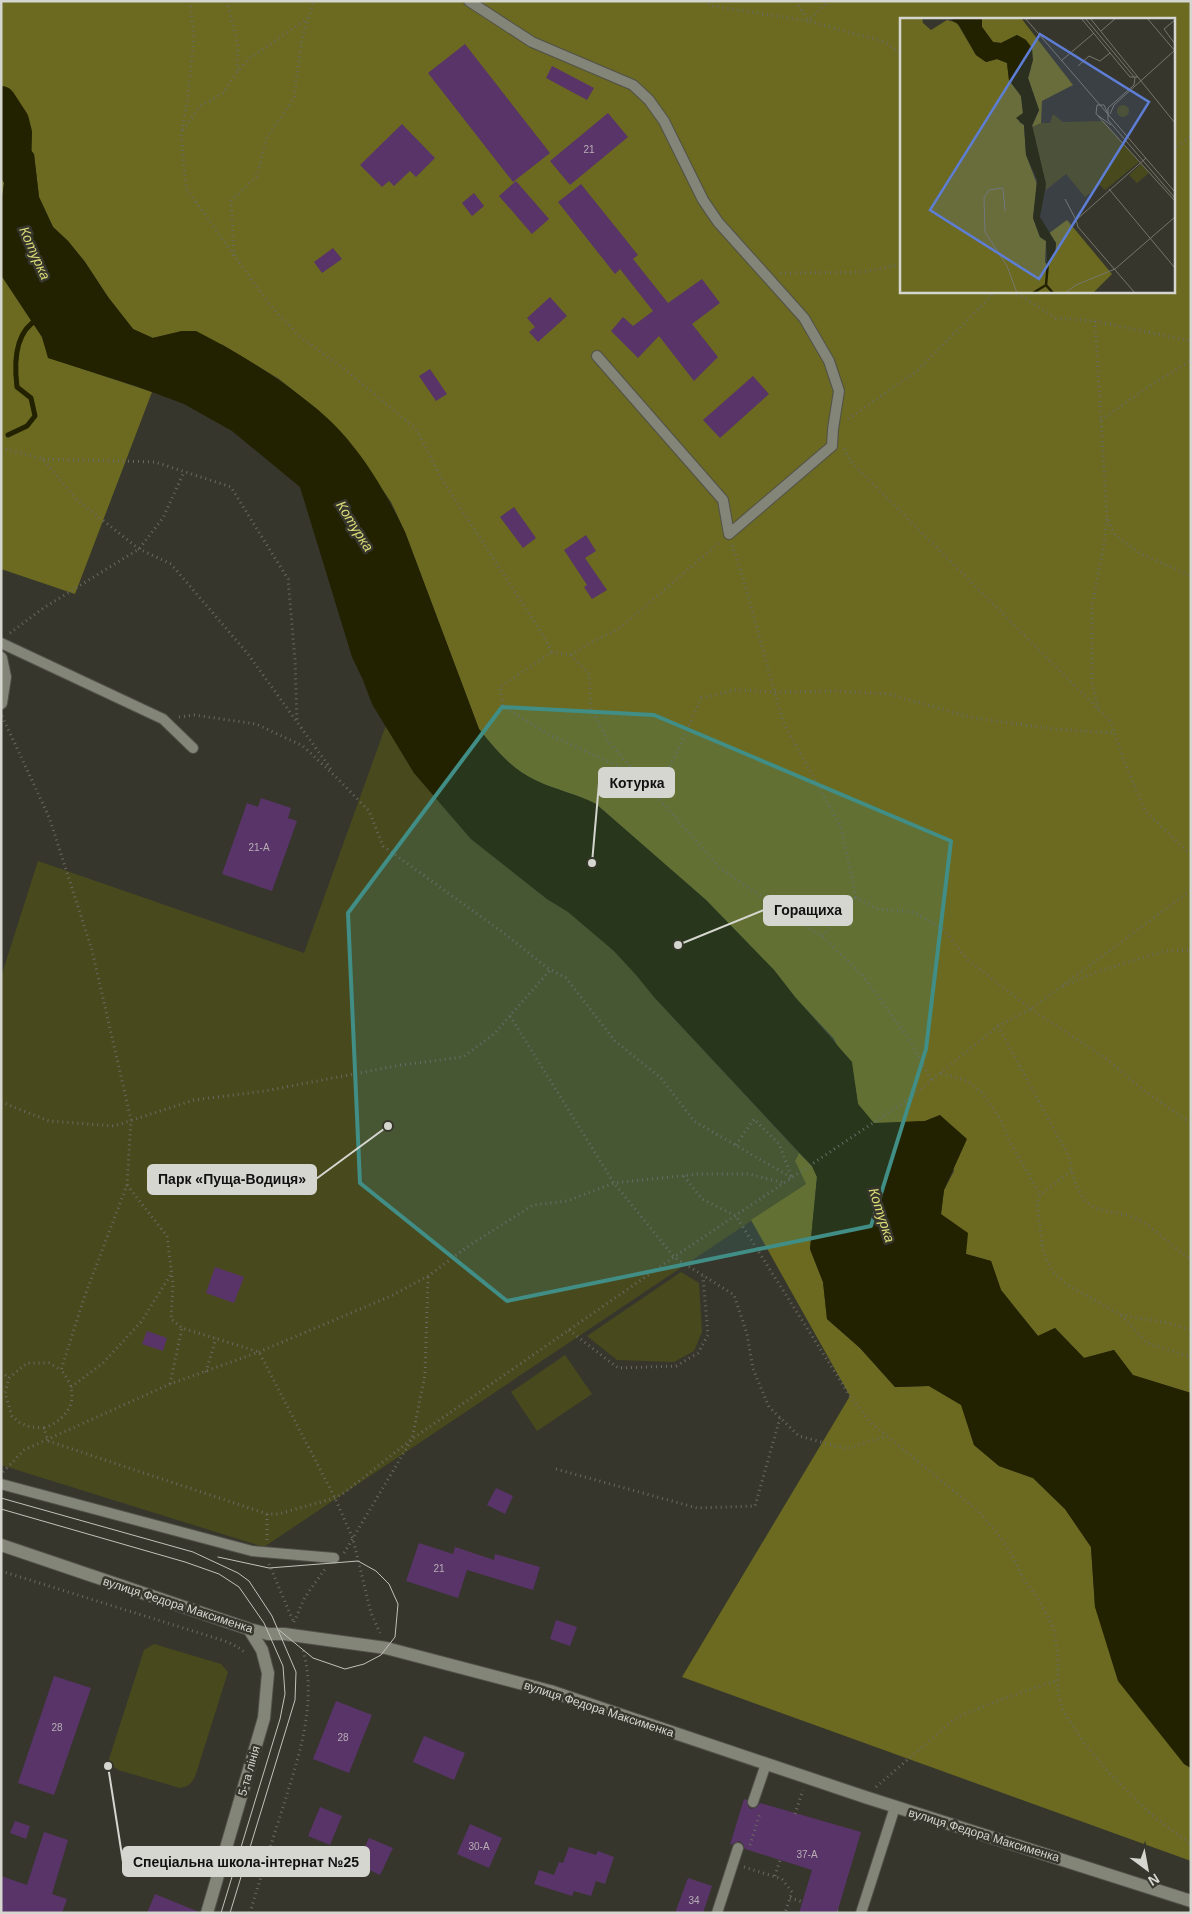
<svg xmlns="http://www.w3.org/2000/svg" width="1192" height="1914" font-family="Arial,sans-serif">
	<rect width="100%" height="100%" fill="#36362c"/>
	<!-- green -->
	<g fill="#49491e">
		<path d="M386,725L414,773L471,839L547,899L568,911L614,951L637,976L654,997L799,1153L795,1161L806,1184L264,1547L1,1465V977L38,861L304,953Z"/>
		<path d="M681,1272L699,1283L702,1332L694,1351L674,1362L617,1360L587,1336Z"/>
		<path d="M565,1355L592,1394L537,1431L511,1392Z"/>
		<path d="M154,1644L221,1664L228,1672L196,1774C192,1783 190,1786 180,1788L118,1770L110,1764L109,1759L144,1650Z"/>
	</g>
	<!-- forest -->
	<g fill="#6b6a20" fill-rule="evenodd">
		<path d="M1,1H1191V1393L1132,1375L1114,1350L1084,1358L1055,1328L1038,1336L1001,1290L991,1261L966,1254L941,1214L944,1190L954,1171L940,1115L925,1121L874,1124L858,1104L855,1086L834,1039L795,997L774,970L706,900L596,804C577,794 556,790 537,781C512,770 496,750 479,729L405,532L391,502L348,440L318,410L279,379L223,345L182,331L152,338L133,329L108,297L85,262L68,241L53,227L39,197L34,154L10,143L1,204ZM901,19H1173V291H901Z"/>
		<path d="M1,275L42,337L49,358L152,392L75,594L1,569Z"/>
		<path d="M799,1153L812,1166L817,1177L810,1249L823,1282L827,1319L860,1348L895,1387L929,1386L962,1405L974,1445L999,1466L1033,1478L1065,1509L1091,1547L1095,1607L1184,1764L1191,1768V1861L682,1677L850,1396L751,1220L806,1184L795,1161Z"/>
	</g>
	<!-- water -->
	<path fill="#222100" d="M17,133L34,154L39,197L53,227L68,241L85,262L108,297L133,329L153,338L182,331H196C239,353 280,378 317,409C356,441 384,488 405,532L479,729C496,750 512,770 537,781C556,790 577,794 596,804L706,900L774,970L795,997L852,1062L858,1104L874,1123L925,1121L940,1115L967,1139L944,1190L941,1214L968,1233L966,1254L991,1261L1001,1290L1038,1336L1055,1328L1084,1358L1114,1350L1133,1375L1191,1393V1768L1184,1764L1118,1681L1095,1607L1091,1547L1065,1509L1033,1478L999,1466L974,1445L961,1405L929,1386L895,1387L860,1348L827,1319L823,1282L810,1249L817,1177L812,1166L654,997L637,976L614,951L568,912L547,899L471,839L414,773L372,704L363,680L352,657L300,487L232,431L184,404L136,386L48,358L42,337L1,275V204L10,143Z"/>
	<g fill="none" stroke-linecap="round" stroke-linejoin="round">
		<!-- stream -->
		<path stroke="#222100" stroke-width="5" d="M8,435L27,426L35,416L31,398L17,387C14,363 14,332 38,319"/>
		<!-- river -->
		<path stroke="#222100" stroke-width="30" d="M1,101L14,121L17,133L16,174"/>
	</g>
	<!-- building -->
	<g fill="#593468">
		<path d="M465,44L550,153L513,182L428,73Z"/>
		<path d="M552,66L594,88L587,100L546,78Z"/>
		<path d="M608,113L628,137L570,185L550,161Z"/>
		<path d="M402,124L435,158L416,177L410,171L394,186L389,181L382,187L360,165Z"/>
		<path d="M516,181L549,219L532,234L499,196Z"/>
		<path d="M581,184L638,255L633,259L668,303L702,279L720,303L692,324L718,357L694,381L659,336L638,358L611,331L623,317L633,326L653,311L620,269L615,274L558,202Z"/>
		<path d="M474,193L484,206L472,216L462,203Z"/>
		<path d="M333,248L342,259L322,273L314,262Z"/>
		<path d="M550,297L567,316L538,342L529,332L535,327L527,318Z"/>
		<path d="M430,369L447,394L436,401L419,376Z"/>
		<path d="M753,376L769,394L720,438L703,420Z"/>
		<path d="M514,507L536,538L523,548L500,517Z"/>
		<path d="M586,535L596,551L585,558L607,590L592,599L584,587L587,585L564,550Z"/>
		<path d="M261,798L291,808L288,818L297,821L272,891L222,874L247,803L258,807Z"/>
		<path d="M215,1267L244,1277L234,1303L206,1293Z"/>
		<path d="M147,1331L167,1338L163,1351L142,1344Z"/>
		<path d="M496,1488L513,1496L505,1514L487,1505Z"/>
		<path d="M419,1543L453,1554L455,1547L494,1560L495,1554L540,1567L533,1590L467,1570L458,1598L406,1581Z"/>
		<path d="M556,1620L577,1627L570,1646L550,1639Z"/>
		<path d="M54,1676L91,1688L54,1795L18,1783Z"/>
		<path d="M336,1701L372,1715L349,1773L313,1759Z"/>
		<path d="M424,1736L465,1753L454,1780L413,1762Z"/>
		<path d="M744,1799L747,1800L748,1806L751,1809L757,1807L760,1803L861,1832L837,1913H799L812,1870L745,1849L743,1844L740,1841L730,1845Z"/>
		<path d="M320,1807L342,1816L330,1845L308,1836Z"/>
		<path d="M15,1821L30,1826L26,1839L10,1833Z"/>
		<path d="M470,1824L502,1838L489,1868L457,1854Z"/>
		<path d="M44,1832L68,1840L52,1894L67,1899L62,1913H1V1876L27,1885Z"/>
		<path d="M369,1838L393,1848L380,1875L357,1864Z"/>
		<path d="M569,1847L596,1855L598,1851L614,1857L605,1884L596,1881L591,1896L574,1891L572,1896L534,1884L539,1870L554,1875L559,1862L563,1863Z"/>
		<path d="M688,1878L712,1886L703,1913H675Z"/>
		<path d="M155,1894L199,1912V1913H147Z"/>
	</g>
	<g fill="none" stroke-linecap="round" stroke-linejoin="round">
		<defs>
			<g id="service">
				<path d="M469,1L532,42L633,85L649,100L664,121L703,200L718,222L804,318L829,361L839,391L833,429L832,446L729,534L723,500L597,356"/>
				<path d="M1,643L163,719L193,748"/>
				<path d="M1,1484L252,1551L334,1558"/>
				<path d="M753,1802L766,1764"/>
				<path d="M717,1913L738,1848"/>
				<path d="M861,1913L895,1807"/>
			</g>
			<g id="minor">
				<path d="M1,658L5,677L1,703"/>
				<path d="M1,1545L249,1629L268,1634H284L386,1648L550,1691L865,1797L1191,1901"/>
				<path d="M207,1913L264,1718L268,1673L262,1650L249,1629"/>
			</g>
		</defs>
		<!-- service casing -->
		<use href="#service" stroke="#515149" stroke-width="12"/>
		<!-- minor casing -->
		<use href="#minor" stroke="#515149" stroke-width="14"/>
		<!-- path -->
		<g stroke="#6a6a61" stroke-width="3" stroke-dasharray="1 4" stroke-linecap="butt">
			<path d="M190,1L194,37L187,103L181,133L186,188L269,304L298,335L347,371L416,429L443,481L543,635L552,652L571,655L590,643L620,628L720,542"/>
			<path d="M227,1L238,46L237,72"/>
			<path d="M704,1L713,6L808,21L829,1"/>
			<path d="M796,1L808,21L885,42L901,54"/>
			<path d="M183,130L200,106L223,93L237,72L250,58L307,19"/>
			<path d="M1173,150L1191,136"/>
			<path d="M234,256L231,201L257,176L266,139L294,98L302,38L314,1"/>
			<path d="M780,273L864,272L901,264"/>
			<path d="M1013,291L1056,318L1095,321L1191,341"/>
			<path d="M1095,321L1107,518L1115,535L1141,554L1191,576"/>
			<path d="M848,419L917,371L996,291"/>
			<path d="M1101,420L1155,382L1191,361"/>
			<path d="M1,448L43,459L76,499L139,549L171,564L248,654L333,772"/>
			<path d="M844,449L851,462L1111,722L1123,759L1145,811L1191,855"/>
			<path d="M43,459L155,462L231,487L288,579L295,660L297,720"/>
			<path d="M732,545L743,578L783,722L841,827L856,897L877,909L913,912L943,929L968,960L1031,1009L1108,1060L1143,1090L1191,1123"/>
			<path d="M10,633L45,607L139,549L163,518L184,472"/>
			<path d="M552,652L500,687L503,706L548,734L638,775"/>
			<path d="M571,655L589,674L591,708L608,741L720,868L782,911L822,936L863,976L909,1039L931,1080"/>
			<path d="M1098,708L1092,684V605L1103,550L1107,519"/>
			<path d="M2,716L49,817L92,950L131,1120L127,1185L84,1298L61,1370C65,1375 70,1382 71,1388C76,1408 61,1422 44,1428L48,1441L267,1514H278L335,1498L344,1493L412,1439L674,1257L907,1100L998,1026L1031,1009L1191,890"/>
			<path d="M179,717L194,715L256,724L303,746L338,779L369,811L383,846L505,934L546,967L566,978L615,1041L661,1078L694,1121L792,1178"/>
			<path d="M656,793L679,748L701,698L735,690L774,692L838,691L888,694L974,718L1054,729L1115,733"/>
			<path d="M822,936L856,897"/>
			<path d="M1063,986L1099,971L1165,951L1191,950"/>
			<path d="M510,1016L614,1183L699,1174H749L784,1183"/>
			<path d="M998,1026L1069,1157C1072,1173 1077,1199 1094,1207C1106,1213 1122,1212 1135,1218C1156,1228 1171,1247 1191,1259"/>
			<path d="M941,1073L967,1081L981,1092L1000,1118L1009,1140L1040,1195"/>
			<path d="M1,1102L49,1121L114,1126L194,1100L265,1091L401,1065L463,1057L494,1034L551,969"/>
			<path d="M736,1145L754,1119L779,1144L792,1178"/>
			<path d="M1071,1171L1040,1195L1037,1204L1043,1251L1052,1271L1066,1284L1121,1315L1168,1323L1191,1330"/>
			<path d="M684,1176L702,1199L736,1216L850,1396L870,1422L978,1511L998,1534L1011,1553L1023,1578L1040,1602L1054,1629L1058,1656V1692L1063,1711L1085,1744L1112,1776L1154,1817L1191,1844"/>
			<path d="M127,1185L167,1236L173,1284L171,1319L182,1328L259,1352L335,1498L353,1539L371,1613L380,1633"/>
			<path d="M1121,1315L1147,1343L1191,1357"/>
			<path d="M569,1330L618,1368L676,1366L698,1353L708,1335L703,1276"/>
			<path d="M1,1372L9,1378"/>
			<path d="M206,1372L216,1338"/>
			<path d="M170,1384L182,1328"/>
			<path d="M71,1387L103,1363L141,1322L171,1274"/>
			<path d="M44,1428L30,1427L20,1423L12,1416L5,1393L9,1378L27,1363H49L61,1370"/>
			<path d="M556,1469L697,1508L755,1506L780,1418"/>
			<path d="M3,1472L24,1450L170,1384L259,1352L391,1296L428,1276L470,1245L533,1205L567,1201L614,1183L674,1257L734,1295L747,1334L753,1369L769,1407L799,1436L847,1449L886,1436"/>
			<path d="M267,1514V1541"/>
			<path d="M344,1553L412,1439L425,1375L428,1276"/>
			<path d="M269,1564L294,1623"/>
			<path d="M1,1571L228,1642L241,1649L246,1654"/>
			<path d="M294,1622L305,1597L325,1569"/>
			<path d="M876,1787L957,1717L1008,1697L1058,1680"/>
			<path d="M795,1814L803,1790"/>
			<path d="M750,1845L760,1813"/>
			<path d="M744,1867L782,1879L792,1892L785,1913"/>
			<path d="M775,1876L780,1860"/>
			<path d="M790,1898L803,1902"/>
			<path d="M837,1911L842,1913"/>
			<path d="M250,1913C260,1879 271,1845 282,1810C298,1759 318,1704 303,1650"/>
		</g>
		<!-- service -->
		<use href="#service" stroke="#848579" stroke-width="10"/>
		<!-- minor -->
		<use href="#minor" stroke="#848579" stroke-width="12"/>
		<!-- tram -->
		<g stroke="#c2c2bb" stroke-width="1">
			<path d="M1,1498L193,1552L238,1573L249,1581L272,1616L296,1672L295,1700L230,1913"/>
			<path d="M1,1509L185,1562L219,1574L239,1587L264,1623L283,1666L285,1694L280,1719L221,1913"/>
			<path d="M218,1557L269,1568L358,1561L376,1571L389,1584L398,1604L395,1637L381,1655L364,1664L345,1669L313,1658L279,1630"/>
		</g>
	</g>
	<!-- marked area -->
	<path fill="#418e86" fill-opacity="0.2" stroke="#418e86" stroke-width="4" stroke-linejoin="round" d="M502,707L654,715L951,841L926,1049L871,1226L507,1301L360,1183L348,913Z"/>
	<g text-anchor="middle" stroke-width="5" stroke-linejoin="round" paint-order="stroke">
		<!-- number labels -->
		<g font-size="10" fill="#b7aeb6">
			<text x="589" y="153">21</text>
			<text x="259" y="851">21-А</text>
			<text x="439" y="1572">21</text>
			<text x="57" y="1731">28</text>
			<text x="343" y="1741">28</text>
			<text x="479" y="1850">30-А</text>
			<text x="807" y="1858">37-А</text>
			<text x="694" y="1904">34</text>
		</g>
		<!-- street labels -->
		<g font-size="12" fill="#d6d6d0" stroke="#36362c">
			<text transform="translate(178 1605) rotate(18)" y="4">вулиця Федора Максименка</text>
			<text transform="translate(599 1709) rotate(18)" y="4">вулиця Федора Максименка</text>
			<text transform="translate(249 1771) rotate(-74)" y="4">5-та лінія</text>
			<text transform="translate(984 1835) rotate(17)" y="4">вулиця Федора Максименка</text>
		</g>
		<!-- water labels -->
		<g font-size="14" font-style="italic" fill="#dcdc77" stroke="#36362c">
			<text transform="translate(35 253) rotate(66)" y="5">Котурка</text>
			<text transform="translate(355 526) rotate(58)" y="5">Котурка</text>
			<text transform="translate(882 1215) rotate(72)" y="5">Котурка</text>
		</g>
	</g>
	<!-- overview -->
	<g transform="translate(900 18)">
		<rect width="275" height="275" fill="#36362c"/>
		<path d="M217 93a6 6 0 1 1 12 0a6 6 0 1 1-12 0ZM153,96L163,104L204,103L239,144L205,172L200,167L185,179L166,156L146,172L132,109L133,105H150ZM241,146L249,155L237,165L229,157Z" fill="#49491e"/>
		<path d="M0,0H22L23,5L31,12L47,2L57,5L76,37L86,44L97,41L107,45L109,62L121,78L123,95L119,104L124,107L126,137L137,166L133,200L140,219L146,223L145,244L147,247L155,237L156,225L148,216L167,202L212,256L193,275H0ZM82,0H121L173,67L142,83L141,105L132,109L139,92L128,60L131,50L126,22L117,17L101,25L93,24L82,9Z" fill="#6b6a20"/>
		<path d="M49,0H82V9L93,24L101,25L117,17L126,22L132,30L133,42L128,60L139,92L132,107L146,166L140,199L156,225L155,237L147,247L146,223L140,219L133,200L137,162L126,137L124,107L116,100L123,95L121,78L109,62L107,45L97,41L86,44L76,37L59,7Z" fill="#222100"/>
		<path fill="none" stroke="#222100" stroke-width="2.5" d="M148,244L146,267L153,275M133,275L146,267"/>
		<path fill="none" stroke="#76766e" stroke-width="1" d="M125,0L275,174M181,0L230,59H238M185,0L235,60L234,67L208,90V102L275,180M190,0L275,105M247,0L275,33M275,2L264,11L275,26M201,13L216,0M161,43L194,15M178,48L189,38L200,43L210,35M210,96L214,87L275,32M198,98L275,183M209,98L204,87H197L196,96L211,107M209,171L275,250M165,181L176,202M105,193L103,170L89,172L84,180L85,214L107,248L117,275M165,275L176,267L215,251L275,199M235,275L178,209L176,202L246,140"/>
		<path fill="#5e7ed5" fill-opacity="0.15" stroke="#5e7ed5" stroke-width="2.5" d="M140,16L249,84L139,261L30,192Z"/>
		<rect width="275" height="275" fill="none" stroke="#d6d6d0" stroke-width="2.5"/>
	</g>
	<!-- callouts -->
	<path fill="none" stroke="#d6d6d0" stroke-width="2" d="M592 863L599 783M678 945L764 910M388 1126L316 1179M108 1766L123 1862"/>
	<g fill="#d6d6d0" stroke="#36362c" stroke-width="2">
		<circle cx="592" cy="863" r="5"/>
		<circle cx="678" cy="945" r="5"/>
		<circle cx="388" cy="1126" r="5"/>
		<circle cx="108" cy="1766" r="5"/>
	</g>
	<g fill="#d6d6d0" stroke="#d6d6d0" stroke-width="2">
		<rect x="599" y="768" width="75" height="29" rx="5"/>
		<rect x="764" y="896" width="88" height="29" rx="5"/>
		<rect x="148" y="1165" width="168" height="29" rx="5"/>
		<rect x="123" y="1847" width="246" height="29" rx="5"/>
	</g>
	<g font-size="14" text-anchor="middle" font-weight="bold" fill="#111">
		<text x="637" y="788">Котурка</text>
		<text x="808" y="915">Горащиха</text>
		<text x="232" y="1184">Парк «Пуща-Водиця»</text>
		<text x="246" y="1867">Спеціальна школа-інтернат №25</text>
	</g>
	<!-- border -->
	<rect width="1192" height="1914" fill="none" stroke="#d6d6d0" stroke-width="5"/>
	<!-- north arrow -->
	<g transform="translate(1147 1869) rotate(148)" stroke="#36362c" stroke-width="4" paint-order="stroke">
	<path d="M0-4L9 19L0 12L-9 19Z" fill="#d6d6d0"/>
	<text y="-8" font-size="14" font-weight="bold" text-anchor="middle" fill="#d6d6d0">N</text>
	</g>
</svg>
